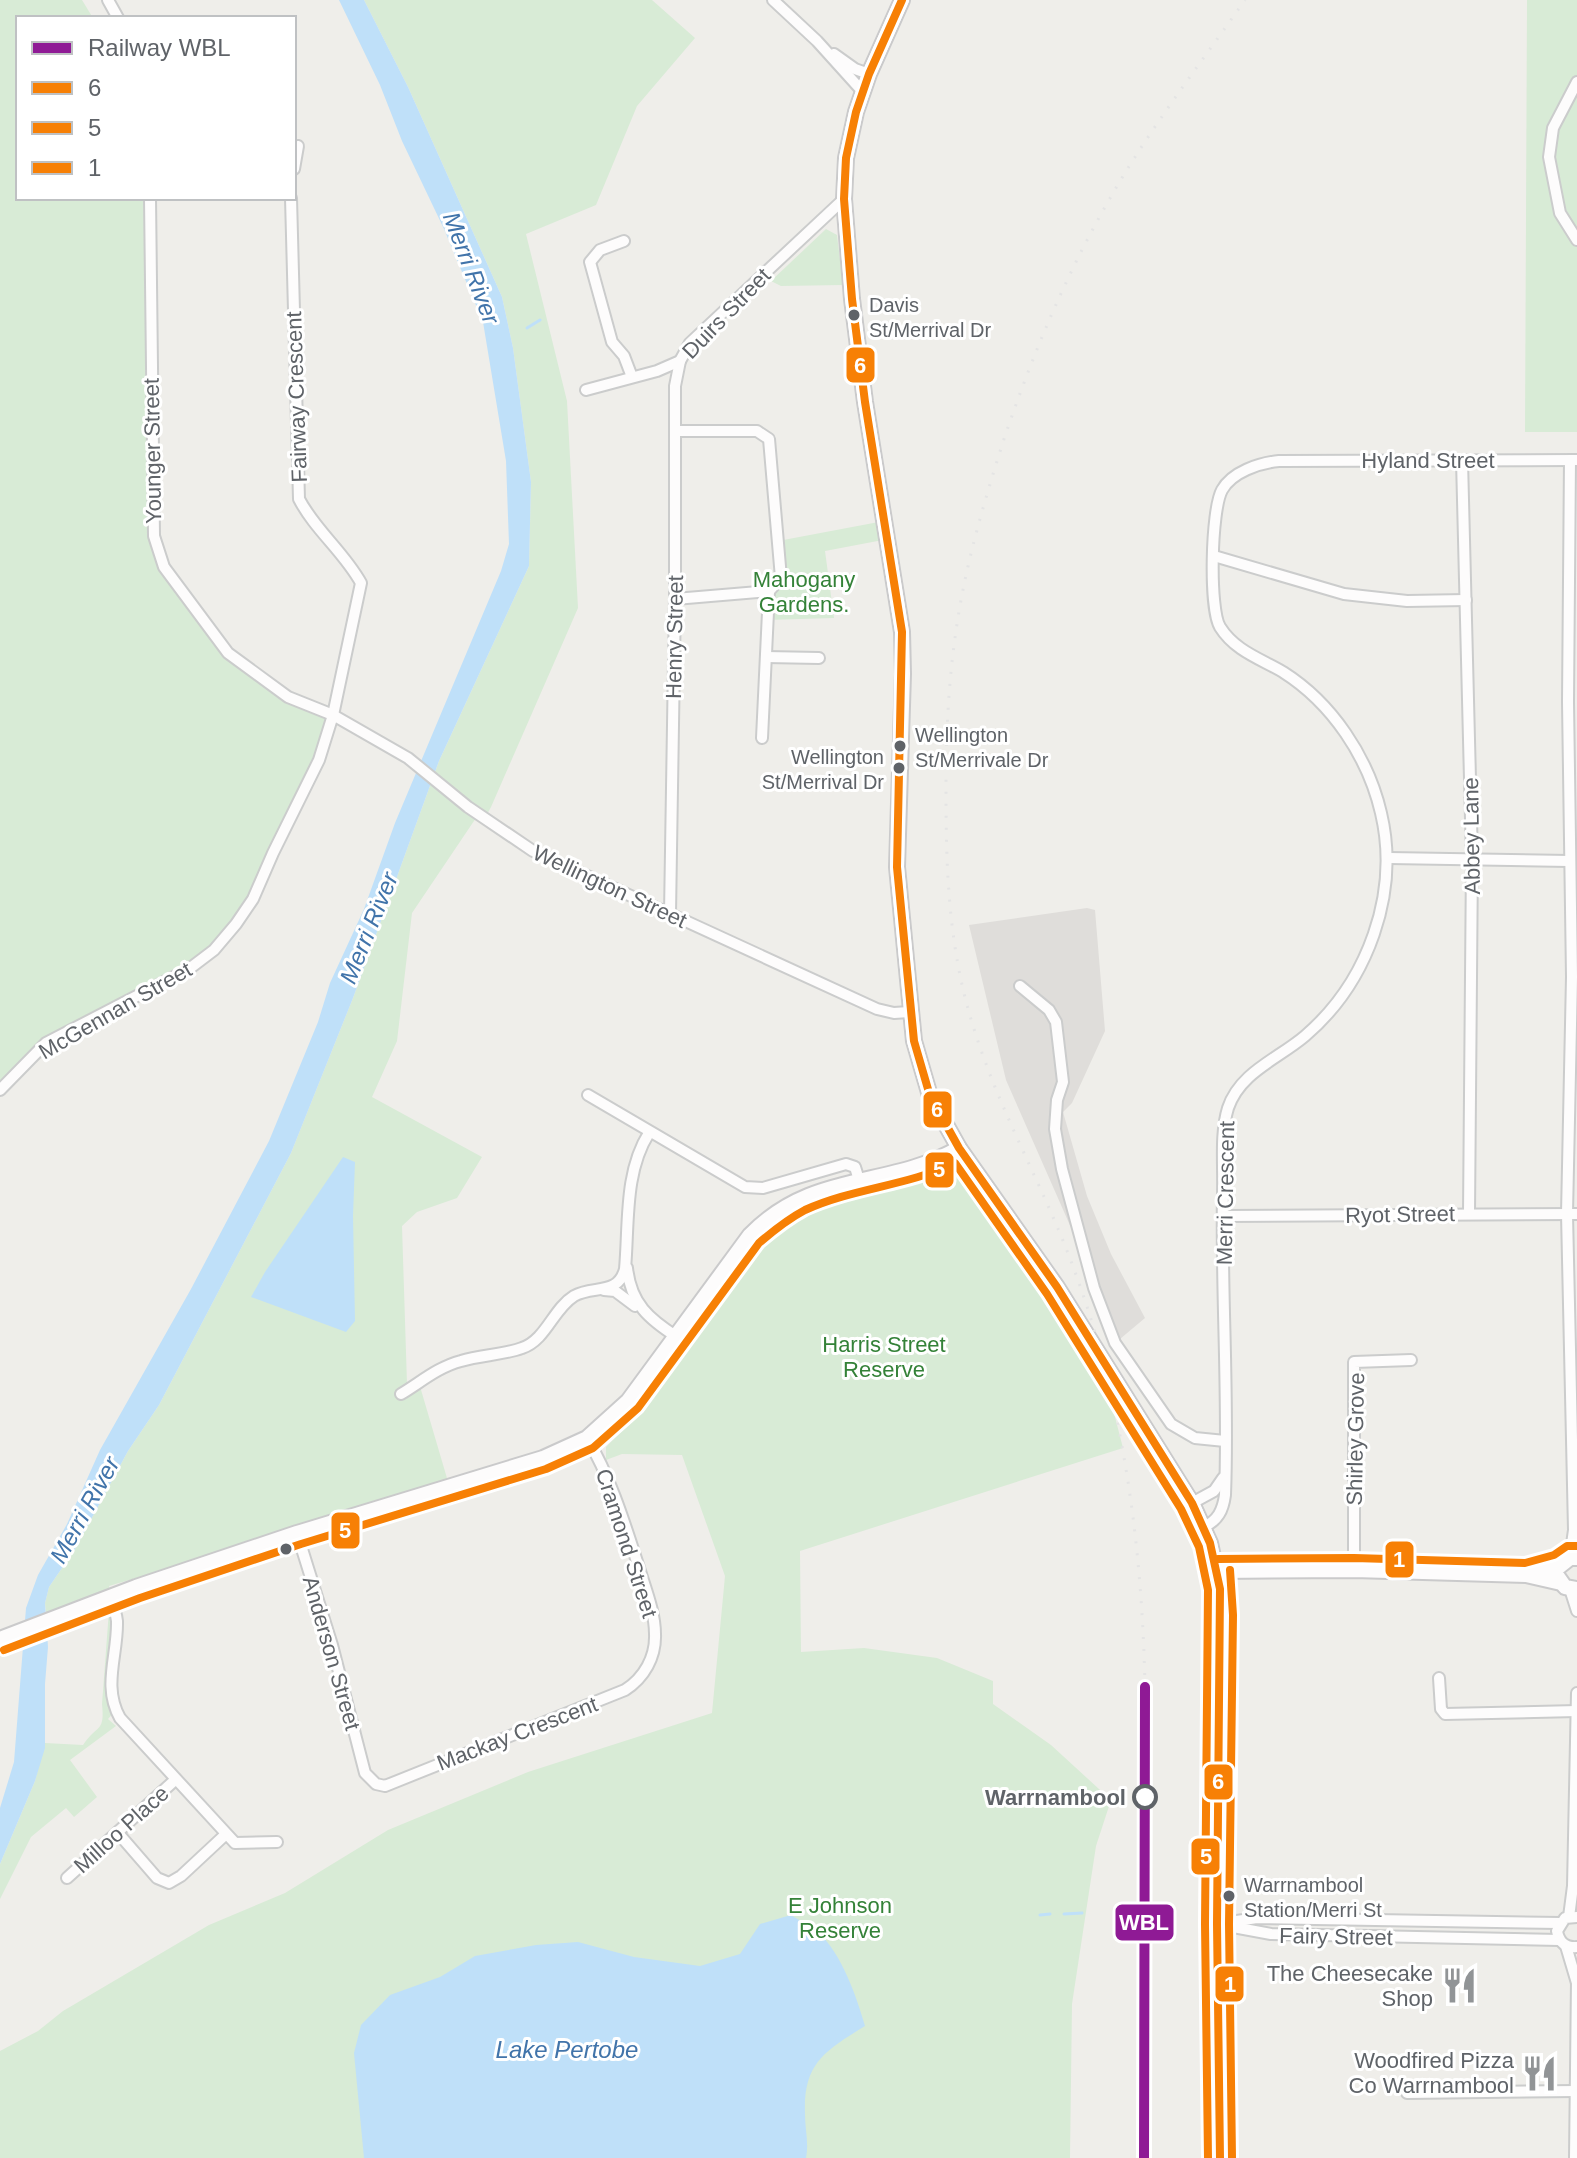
<svg xmlns="http://www.w3.org/2000/svg" width="1577" height="2158" font-family="Helvetica,sans-serif">
	<rect width="100%" height="100%" fill="#efeeea"/>
	<!-- industrial -->
	<path fill="#dfddda" d="M1087,908L1095,910L1105,1031L1072,1103L1063,1112L1087,1196L1111,1254L1145,1318L1120,1339L1006,1080L969,925Z"/>
	<!-- green -->
	<g fill="#d8ebd6">
		<path d="M0,0H82L93,18H18V198H150L152,504L164,567L228,653L288,697L333,715L253,899L214,950L46,1043L0,1090Z"/>
		<path d="M364,0H652L695,38L637,106L596,205L526,234L567,401L578,608L491,807L485,818L478,815L412,913L397,1041L372,1097L482,1157L457,1198L417,1212L402,1226L407,1384L419,1383L449,1485L109,1586L116,1616V1710L108,1719L116,1726L70,1760L97,1797L74,1817L66,1808L31,1837L0,1899V1864L35,1781L45,1743L83,1745C97,1724 105,1733 102,1704L110,1597L47,1622L45,1603L49,1587L75,1549L128,1451L159,1405L291,1153L353,998L439,761L529,566L531,482L513,348L502,297L408,87Z"/>
		<path d="M1527,0H1577V432H1525Z"/>
		<path d="M826,229L837,235L843,285L781,286L771,281Z"/>
		<path d="M884,521L888,539L825,551L834,618L767,620L769,591L781,578L778,541Z"/>
		<path d="M957,1175L971,1182L1107,1386L1123,1448L800,1551L801,1652L864,1648L937,1658L993,1681V1704L1051,1745L1111,1800L1096,1846L1072,2004L1070,2158H0V2051L38,2031L63,2011L209,1925L285,1893L388,1830L528,1772L712,1713L725,1576L682,1455L622,1454L606,1460V1447L644,1408L764,1246L800,1217L824,1207L934,1178Z"/>
	</g>
	<!-- water -->
	<g fill="#bfe0f9">
		<path d="M339,0H364L408,87L502,297L513,348L531,482L529,566L439,761L353,998L291,1153L159,1405L128,1451L75,1549L49,1587L45,1603L48,1647L45,1684V1748L35,1781L0,1864V1808L14,1762L26,1608L38,1575L67,1524L100,1450L191,1289L269,1141L318,1022L330,983L364,909L395,823L501,571L509,544L506,461L483,322L444,229L402,141L380,85Z"/>
		<path d="M343,1157L355,1162L353,1216L355,1321L346,1332L251,1297L265,1272Z"/>
		<path d="M791,1915C800,1921 811,1926 819,1933C842,1955 856,1995 865,2026C825,2051 803,2063 805,2114C805,2130 809,2142 806,2158H364L354,2053L361,2025L390,1995L440,1977L475,1956L536,1945L578,1942L634,1957L700,1966L740,1954L760,1924Z"/>
	</g>
	<g fill="none" stroke-linecap="round" stroke-linejoin="round">
		<!-- stream -->
		<g stroke="#bfe0f9" stroke-width="3">
			<path d="M527,328L540,320"/>
			<path d="M1064,1914L1082,1913"/>
			<path d="M1040,1915L1050,1914"/>
		</g>
		<defs>
			<g id="street">
				<path d="M108,0L118,18"/>
				<path d="M773,0L817,41L863,92"/>
				<path d="M834,54L855,69L869,74"/>
				<path d="M1577,82L1553,128L1549,157L1560,213L1577,240"/>
				<path d="M294,169L298,146"/>
				<path d="M150,198L154,536L164,567L228,653L288,697L333,715L408,758L468,807L533,851L877,1009L894,1013L909,1012"/>
				<path d="M624,241L600,250L590,262L612,342L624,356L632,377"/>
				<path d="M586,390L657,371L680,361L690,343L844,199"/>
				<path d="M1462,460L1472,859L1469,1213"/>
				<path d="M1214,556L1344,594L1407,601L1466,600"/>
				<path d="M675,599L769,591L781,578L769,439L757,431H676"/>
				<path d="M766,657L819,658"/>
				<path d="M762,738L769,591"/>
				<path d="M1389,858L1569,861"/>
				<path d="M670,914L675,599V386L680,361"/>
				<path d="M1020,986L1049,1010L1056,1022L1063,1082L1057,1100L1055,1129L1062,1169L1094,1288L1115,1343L1171,1424L1195,1438L1225,1441"/>
				<path d="M0,1090L46,1043L189,969L214,950L236,924L253,899L273,853L319,760L333,715L361,583C344,552 315,530 299,499L291,198"/>
				<path d="M588,1095L745,1187L763,1188L846,1164L855,1167L859,1180"/>
				<path d="M1223,1216L1577,1214"/>
				<path d="M627,1268C631,1304 649,1319 677,1337"/>
				<path d="M604,1290L615,1291L635,1306"/>
				<path d="M401,1394C421,1382 438,1367 461,1361C481,1355 503,1355 522,1348C546,1340 553,1309 574,1296C593,1285 618,1296 625,1269C629,1225 624,1172 649,1133"/>
				<path d="M1192,1503L1214,1491L1223,1478"/>
				<path d="M1203,1527C1218,1521 1223,1510 1225,1495C1229,1394 1221,1293 1223,1193C1224,1166 1220,1134 1228,1108C1240,1072 1278,1059 1305,1036C1368,982 1400,893 1381,813C1368,757 1332,703 1283,672C1261,659 1235,651 1220,627C1209,609 1211,510 1222,490C1232,472 1259,463 1279,461L1577,460"/>
				<path d="M297,1533L332,1645L365,1773L376,1784L385,1786L625,1690C644,1678 656,1657 655,1634C655,1614 647,1593 641,1574C626,1528 612,1480 587,1438"/>
				<path d="M1570,1558L1574,1530L1567,1214L1572,977L1568,702L1570,460"/>
				<path d="M1354,1570V1362L1411,1360"/>
				<path d="M1570,1589L1577,1611"/>
				<path d="M110,1596C113,1604 116,1613 117,1621C118,1655 102,1686 120,1718L235,1843L277,1842"/>
				<path d="M1439,1678L1441,1709L1445,1714L1577,1711"/>
				<path d="M118,1833L157,1878L169,1883L181,1876L225,1835"/>
				<path d="M67,1878L175,1780"/>
				<path d="M1569,1917L1573,1886L1577,1693"/>
				<path d="M1577,1917L1565,1918L1557,1931C1559,1943 1566,1948 1577,1947"/>
				<path d="M1223,1923L1257,1918L1560,1923"/>
				<path d="M1217,1924L1271,1934L1559,1940"/>
				<path d="M1566,1946L1577,1983"/>
				<path d="M1407,2093L1577,2091"/>
				<path d="M1575,2158L1577,1980"/>
			</g>
			<g id="secondary">
				<path d="M902,0L869,74L856,112L846,158L844,199L852,299L865,402L902,632L903,674L897,867L914,1041L930,1096L959,1148L1057,1287L1192,1503L1210,1543L1220,1589L1217,1924L1220,2158"/>
				<path d="M1218,1571L1354,1570L1526,1575L1561,1583"/>
				<path d="M1530,1574L1560,1566L1570,1558H1577"/>
				<path d="M1558,1577L1565,1587L1577,1589"/>
				<path d="M0,1639L136,1587L297,1533L543,1458L587,1438L628,1401L750,1235C813,1170 889,1189 959,1148"/>
			</g>
		</defs>
		<!-- street casing -->
		<use href="#street" stroke="#cbcccc" stroke-width="14"/>
		<!-- secondary casing -->
		<use href="#secondary" stroke="#cacacb" stroke-width="18"/>
		<!-- street -->
		<use href="#street" stroke="#fdfcfc" stroke-width="10"/>
		<!-- secondary -->
		<use href="#secondary" stroke="#fdfcfc" stroke-width="14"/>
		<!-- rail -->
		<path stroke="#e4e4e4" stroke-width="3" stroke-dasharray="2 10" stroke-linecap="butt" d="M1145,1687C1142,1547 1124,1405 1075,1272C1046,1191 1001,1115 975,1032C949,953 946,874 946,792C946,738 948,685 956,631C965,566 984,502 1004,439C1033,353 1067,272 1113,193C1152,126 1200,64 1245,0"/>
		<defs>
			<path id="bus-1" d="M902,0L869,74L856,112L846,158L844,199L852,299L865,402L902,632L897,867L914,1041L930,1096L959,1148L1057,1287L1192,1503L1210,1543L1220,1589L1217,1924L1220,2158"/>
			<path id="bus-2" d="M4,1650L140,1598L301,1544L546,1469L593,1448L638,1408L759,1243C773,1231 788,1219 805,1210C853,1188 907,1186 955,1163L1047,1294L1181,1509L1199,1547L1208,1590L1205,1924L1208,2158"/>
			<g id="bus-3">
				<path d="M1218,1559L1354,1558L1525,1563L1554,1555L1567,1546H1577"/>
				<path d="M1230,1570L1233,1615L1229,1924L1232,2158"/>
			</g>
		</defs>
		<!-- bus-1 casing -->
		<use href="#bus-1" stroke="#fff" stroke-width="14"/>
		<!-- bus-2 casing -->
		<use href="#bus-2" stroke="#fff" stroke-width="14"/>
		<!-- bus-3 casing -->
		<use href="#bus-3" stroke="#fff" stroke-width="14"/>
		<!-- bus-1 -->
		<use href="#bus-1" stroke="#f78005" stroke-width="8"/>
		<!-- bus-2 -->
		<use href="#bus-2" stroke="#f78005" stroke-width="8"/>
		<!-- bus-3 -->
		<use href="#bus-3" stroke="#f78005" stroke-width="8"/>
		<defs>
			<path id="rail-1" d="M1144,2158L1145,1687"/>
		</defs>
		<!-- rail-1 casing -->
		<use href="#rail-1" stroke="#fff" stroke-width="16"/>
		<!-- rail-1 -->
		<use href="#rail-1" stroke="#8f1a95" stroke-width="10"/>
	</g>
	<!-- icons -->
	<defs>
		<symbol id="restaurant-bare" viewBox="-9 -9 18 18"><path d="M-5-6h1v4h1v-4h1v4h1v-4h1v5L-1.5 .5V6h-2V.5L-5-1ZM5-6V6H3V1.5H1.5Q1.5-4 5-6Z" fill="#919496" stroke="#fff" stroke-width="2.5" paint-order="stroke"/></symbol>
	</defs>
	<g fill-rule="evenodd">
		<use href="#restaurant-bare" x="1434" y="1960" width="51" height="51"/>
		<use href="#restaurant-bare" x="1514" y="2048" width="51" height="51"/>
	</g>
	<!-- markers -->
	<g fill="#5f6368" stroke="#fff" stroke-width="3">
		<circle cx="854" cy="315" r="7"/>
		<circle cx="900" cy="746" r="7"/>
		<circle cx="899" cy="768" r="7"/>
		<circle cx="286" cy="1549" r="7"/>
		<circle cx="1229" cy="1896" r="7"/>
	</g>
	<circle fill="#fff" stroke="#5f6368" stroke-width="4" cx="1145" cy="1797" r="11"/>
	<g text-anchor="middle" stroke-width="6" stroke-linejoin="round" paint-order="stroke">
		<!-- bus labels -->
		<g font-size="20" fill="#5f6368" stroke="#fff" text-anchor="start">
			<text x="869" y="312">Davis<tspan x="869" dy="25">St/Merrival Dr</tspan></text>
			<text x="915" y="742">Wellington<tspan x="915" dy="25">St/Merrivale Dr</tspan></text>
			<text x="884" y="764" text-anchor="end">Wellington<tspan x="884" dy="25">St/Merrival Dr</tspan></text>
			<text x="1244" y="1892">Warrnambool<tspan x="1244" dy="25">Station/Merri St</tspan></text>
		</g>
		<!-- street labels -->
		<g font-size="22" fill="#5f6368" stroke="#fff">
			<text transform="translate(726 313) rotate(-46)" y="8">Duirs Street</text>
			<text transform="translate(296 397) rotate(-92)" y="8">Fairway Crescent</text>
			<text transform="translate(152 451) rotate(-91)" y="8">Younger Street</text>
			<text x="1428" y="468">Hyland Street</text>
			<text transform="translate(674 637) rotate(-89)" y="8">Henry Street</text>
			<text transform="translate(1471 836) rotate(-91)" y="8">Abbey Lane</text>
			<text transform="translate(610 886) rotate(25)" y="8">Wellington Street</text>
			<text transform="translate(115 1010) rotate(-30)" y="8">McGennan Street</text>
			<text transform="translate(1225 1193) rotate(-89)" y="8">Merri Crescent</text>
			<text transform="translate(1400 1214) rotate(-1)" y="8">Ryot Street</text>
			<text transform="translate(1355 1439) rotate(-89)" y="8">Shirley Grove</text>
			<text transform="translate(627 1543) rotate(72)" y="8">Cramond Street</text>
			<text transform="translate(332 1653) rotate(74)" y="8">Anderson Street</text>
			<text transform="translate(517 1733) rotate(-21)" y="8">Mackay Crescent</text>
			<text transform="translate(121 1829) rotate(-42)" y="8">Milloo Place</text>
			<text transform="translate(1336 1936) rotate(1)" y="8">Fairy Street</text>
		</g>
		<!-- park labels -->
		<g font-size="22" fill="#348238" stroke="#fff">
			<text x="804" y="587">Mahogany<tspan x="804" dy="25">Gardens.</tspan></text>
			<text x="884" y="1352">Harris Street<tspan x="884" dy="25">Reserve</tspan></text>
			<text x="840" y="1913">E Johnson<tspan x="840" dy="25">Reserve</tspan></text>
		</g>
		<!-- stop labels -->
		<g font-size="22" font-weight="bold" fill="#5f6368" stroke="#fff" text-anchor="end">
			<text x="1126" y="1805">Warrnambool</text>
		</g>
		<!-- poi labels -->
		<g font-size="22" fill="#5f6368" stroke="#fff" text-anchor="end">
			<text x="1433" y="1981">The Cheesecake<tspan x="1433" dy="25">Shop</tspan></text>
			<text x="1514" y="2068">Woodfired Pizza<tspan x="1514" dy="25">Co Warrnambool</tspan></text>
		</g>
		<!-- water labels -->
		<g font-size="24" font-style="italic" fill="#4174aa" stroke="#fff">
			<text transform="translate(471 268) rotate(69)" y="8">Merri River</text>
			<text transform="translate(369 928) rotate(-68)" y="8">Merri River</text>
			<text transform="translate(85 1510) rotate(-61)" y="8">Merri River</text>
			<text x="567" y="2058">Lake Pertobe</text>
		</g>
	</g>
	<g stroke="#fff" stroke-width="3">
		<rect x="845" y="346" width="31" height="38" rx="8" fill="#f78005"/>
		<rect x="922" y="1090" width="31" height="39" rx="8" fill="#f78005"/>
		<rect x="924" y="1151" width="31" height="38" rx="8" fill="#f78005"/>
		<rect x="330" y="1511" width="31" height="39" rx="8" fill="#f78005"/>
		<rect x="1384" y="1540" width="31" height="39" rx="8" fill="#f78005"/>
		<rect x="1203" y="1763" width="31" height="38" rx="8" fill="#f78005"/>
		<rect x="1190" y="1837" width="31" height="39" rx="8" fill="#f78005"/>
		<rect x="1114" y="1903" width="61" height="39" rx="8" fill="#8f1a95"/>
		<rect x="1214" y="1965" width="31" height="38" rx="8" fill="#f78005"/>
	</g>
	<g font-size="22" text-anchor="middle" font-weight="bold" fill="#fff">
		<text x="860" y="373">6</text>
		<text x="937" y="1117">6</text>
		<text x="939" y="1177">5</text>
		<text x="345" y="1538">5</text>
		<text x="1399" y="1567">1</text>
		<text x="1218" y="1789">6</text>
		<text x="1206" y="1864">5</text>
		<text x="1144" y="1930">WBL</text>
		<text x="1230" y="1992">1</text>
	</g>
	<!-- legend -->
	<rect x="16" y="16" width="280" height="184" fill="#ffffff" stroke="#bfc1c3" stroke-width="2"/>
	<rect x="32" y="42" width="40" height="12" fill="#8f1a95" stroke="#bfc1c3" stroke-width="2"/>
	<text x="88" y="56" font-size="24" fill="#5f6368">Railway WBL</text>
	<rect x="32" y="82" width="40" height="12" fill="#f78005" stroke="#bfc1c3" stroke-width="2"/>
	<text x="88" y="96" font-size="24" fill="#5f6368">6</text>
	<rect x="32" y="122" width="40" height="12" fill="#f78005" stroke="#bfc1c3" stroke-width="2"/>
	<text x="88" y="136" font-size="24" fill="#5f6368">5</text>
	<rect x="32" y="162" width="40" height="12" fill="#f78005" stroke="#bfc1c3" stroke-width="2"/>
	<text x="88" y="176" font-size="24" fill="#5f6368">1</text>
</svg>
